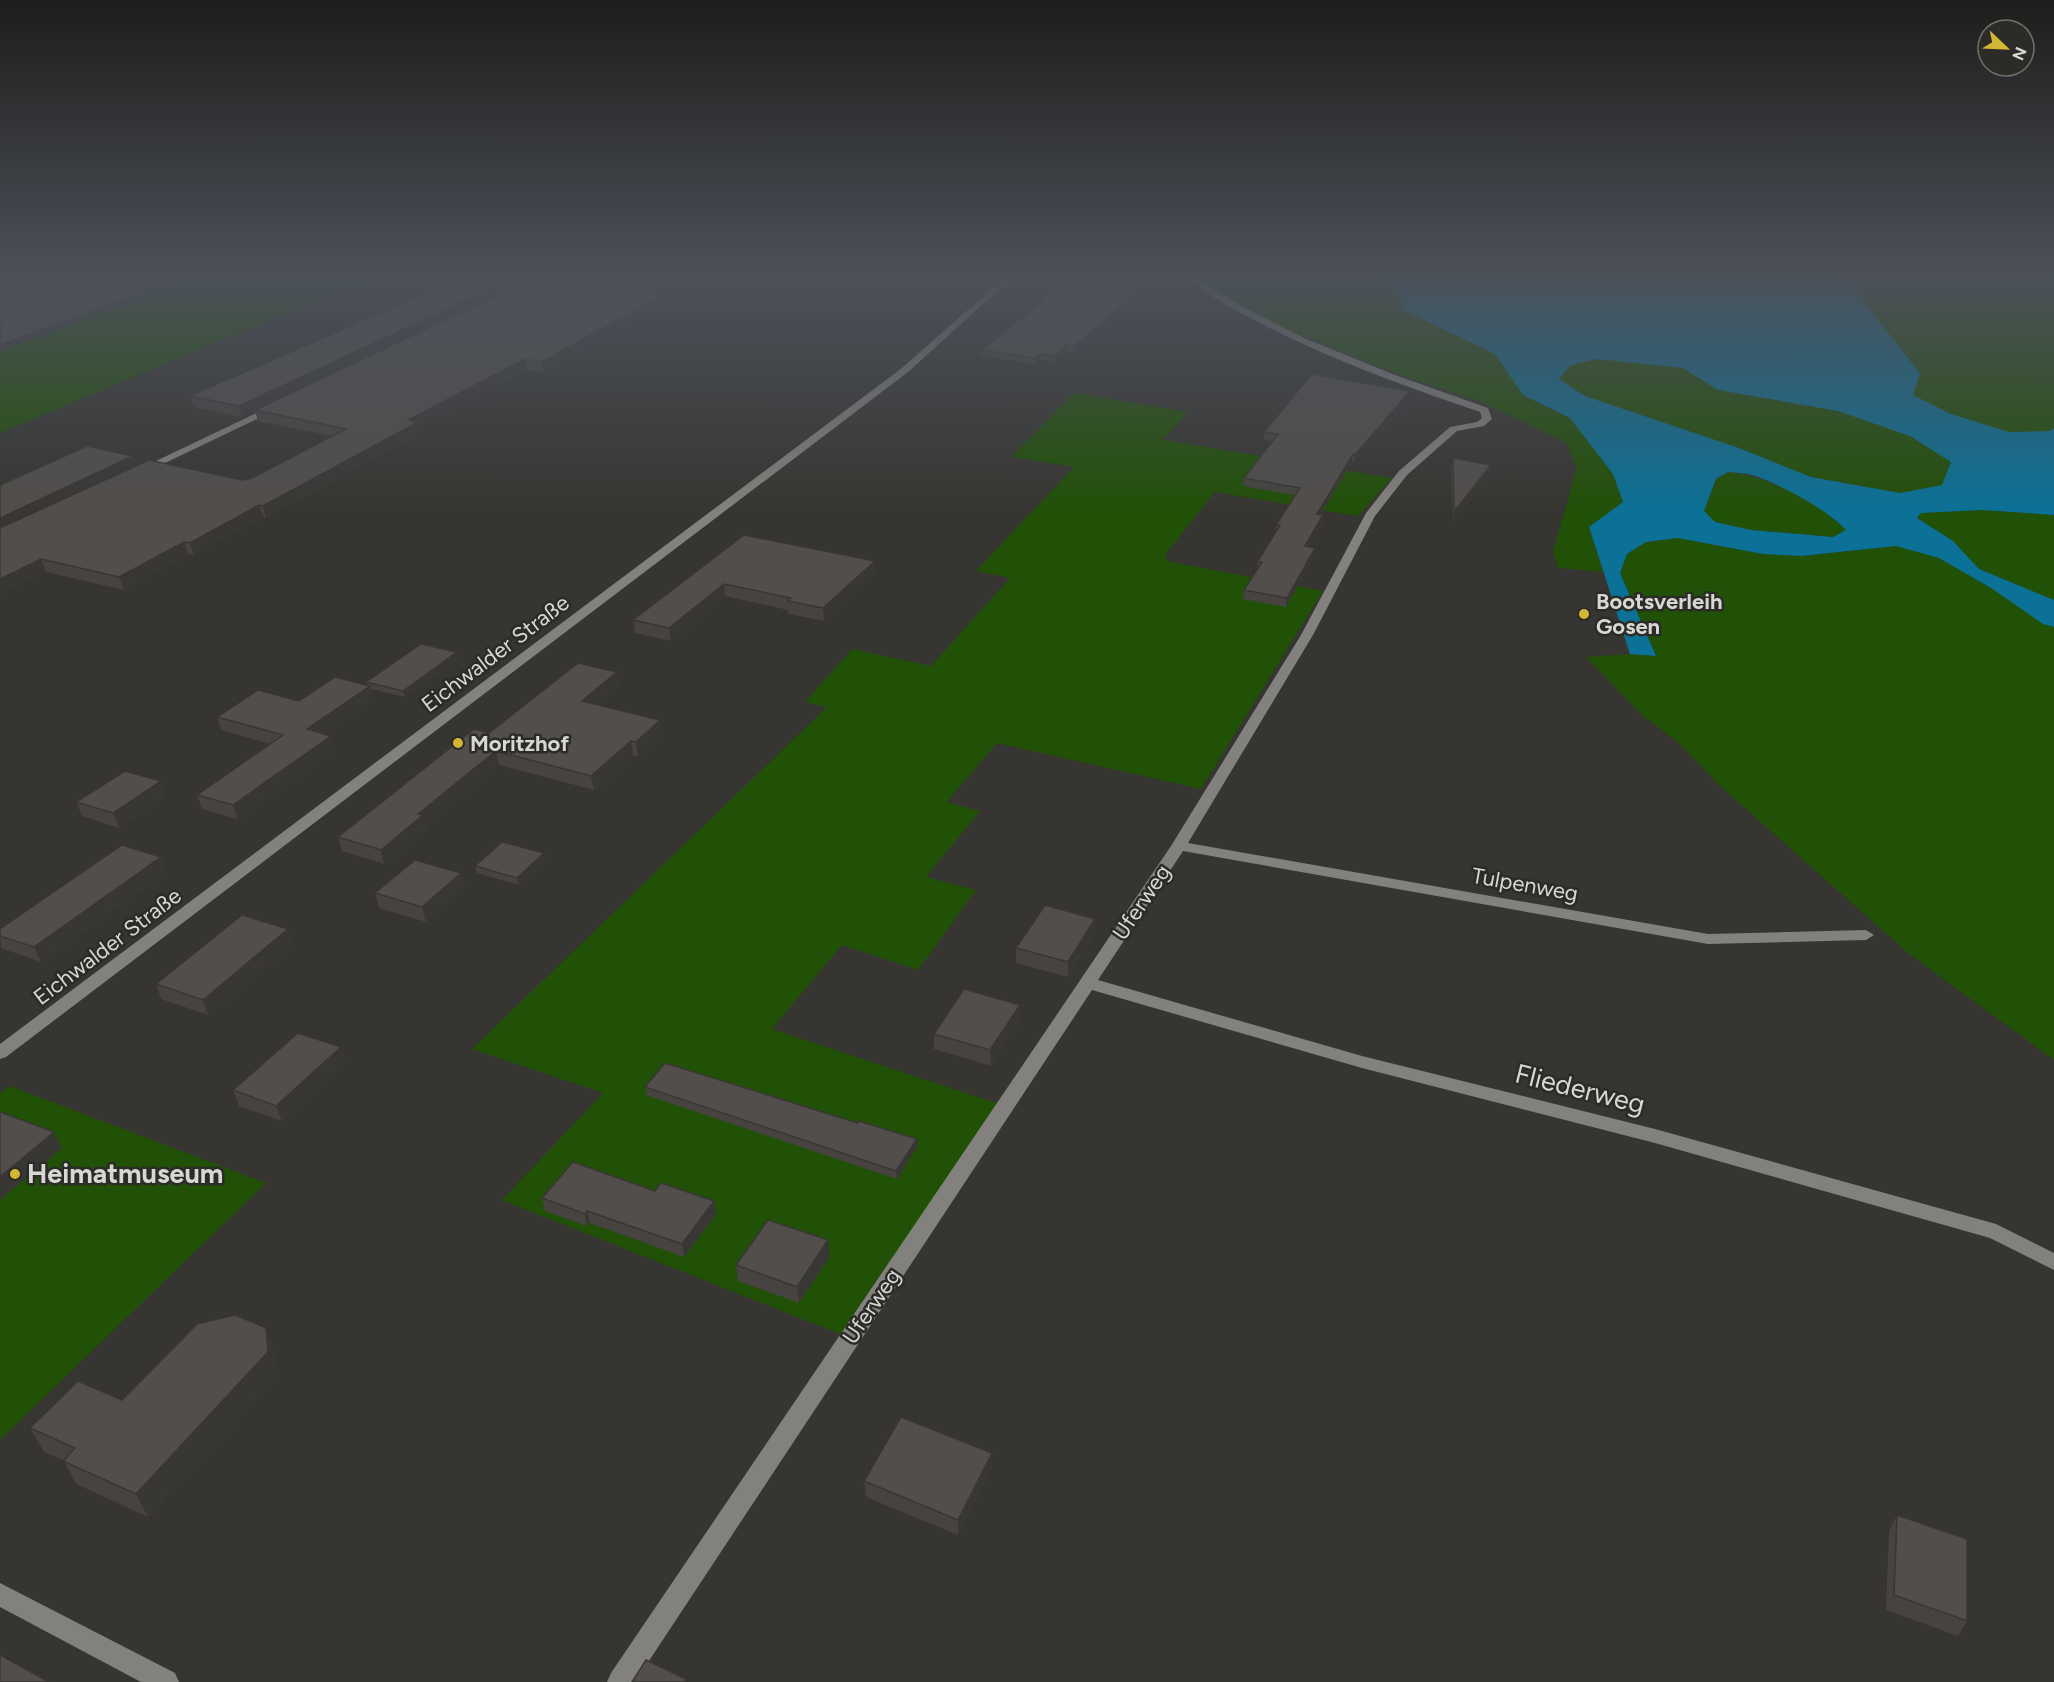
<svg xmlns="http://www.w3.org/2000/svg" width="2054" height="1682" font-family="Figtree,sans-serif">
	<rect width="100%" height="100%" fill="#363531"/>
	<!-- green -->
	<g fill="#215007">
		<path d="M0,278H370L0,433Z"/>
		<path d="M1197,278H1354L1381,280L1515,342L1523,395L1570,418L1613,474L1623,502L1589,527L1603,572L1558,568L1553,551L1577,468L1566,443L1482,402L1411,379L1278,326Z"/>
		<path d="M1510,278H2054V428L1925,503L1857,485L1811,477L1739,448L1585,396L1559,379L1571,365L1596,359Z"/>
		<path d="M1074,393L1188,412L1163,440L1392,478L1358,516L1215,492L1165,555L1167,561L1323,591L1201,789L997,743L947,802L980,811L926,877L976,890L918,970L842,945L772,1029L999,1104L845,1336L502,1200L603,1093L472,1049L827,707L805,702L852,649L931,666L1010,578L976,571L1074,467L1011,457Z"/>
		<path d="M1728,472C1770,477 1816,500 1846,530L1833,537L1751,530L1714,522L1704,511L1716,479Z"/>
		<path d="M1982,510L2054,515V600L1979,569L1953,541L1917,518L1921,513Z"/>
		<path d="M1678,538L1763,554L1801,556L1896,546L1939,558L1991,588L2043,623L2054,627V1060L1908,953L1719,785L1680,744L1642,715L1586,657L1630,654L1656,656L1620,573L1627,554L1646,542Z"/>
		<path d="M10,1086L266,1183L0,1440V1093Z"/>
	</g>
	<!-- water -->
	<path fill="#0b7196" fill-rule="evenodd" d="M1354,278H1847L1859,296L1920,373L1913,395L1951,414L2009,432L2050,431L2054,428V515L1982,510L1921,513L1917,518L1953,541L1979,569L2054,600V627L2043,624L1991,588L1939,558L1896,546L1801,556L1763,554L1678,538L1646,542L1627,554L1620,573L1656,656L1630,654L1589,527L1623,502L1613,474L1570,418L1523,395L1495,354L1403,310L1398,292L1377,280ZM1597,359L1683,368L1718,390L1838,411L1910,436L1951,462L1942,485L1900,493L1811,477L1739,448L1585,396L1559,379L1571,365ZM1728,472C1736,473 1744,473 1752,475C1778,483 1828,510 1846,530L1833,537L1751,530L1715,522L1704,511L1716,479Z"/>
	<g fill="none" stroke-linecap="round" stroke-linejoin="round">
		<!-- street -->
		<g fill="#82817d" fill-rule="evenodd">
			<path d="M1004,278H1012L908,372L6,1057L0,1059V1044L902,368Z"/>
			<path d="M1188,278H1197L1239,305L1304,338L1395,375L1488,408L1492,419L1484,426L1457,431L1407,475L1375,516L1313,635L1188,843L1708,934L1866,930L1874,935L1866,940L1708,944L1183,851L1098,980L1362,1056L1655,1129L1996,1224L2054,1253V1270L1990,1238L1655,1143L1362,1068L1092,990L635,1682H607L611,1673L1171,846L1301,635L1366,513L1399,471L1450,427L1477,422L1482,418L1480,412C1405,386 1329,359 1258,322C1235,310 1208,296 1188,278Z"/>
			<path d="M273,405L278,408L276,410L144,473L135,471Z"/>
			<path d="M0,1583L175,1673L179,1682H141L0,1607Z"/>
		</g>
	</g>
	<!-- wall -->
	<g fill="#464340">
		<path d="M0,278H209L192,284L180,282L113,309L0,351Z"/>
		<path d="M1070,278H1144L1132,302L1074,352L1067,351L1055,362L1040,360L1035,364L982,356V350Z"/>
		<path d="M652,293L665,305L543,372L527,370L419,426L421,433L266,518L263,517L194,555L188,554L124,590L46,572L0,594L133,456L136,466L242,480L252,478L332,436L258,421L255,411L242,417L193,407L190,396Z"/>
		<path d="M1409,399L1354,462H1352L1321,514L1323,515V523L1309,547L1314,556L1286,607L1243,599L1244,590L1257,570L1258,561L1275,533L1276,525L1295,495L1243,486L1244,478L1273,441L1264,440V432Z"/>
		<path d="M1453,458L1491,465L1490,475L1453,522L1451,468Z"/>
		<path d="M744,535L875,561V573L824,621L789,614L788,610L725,596L671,641L635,633L633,620Z"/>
		<path d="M459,659L405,697L371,689L373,699L324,734L331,736L335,749L237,819L202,809L197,795L270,744L221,730L217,717L299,701L367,685L366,682Z"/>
		<path d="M619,685L596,705L660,720L662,734L638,756L633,755L594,790L499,765L426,825L427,829L384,864L342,851L338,837L489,733Z"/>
		<path d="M166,795L119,828L82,816L76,802Z"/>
		<path d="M544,853L546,861L519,885L477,873L475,866Z"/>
		<path d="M161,857L166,872L41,962L1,948L0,929Z"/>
		<path d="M461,873L465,887L426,922L379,908L375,893Z"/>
		<path d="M288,929L292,944L208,1015L161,999L156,984Z"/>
		<path d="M1095,933L1068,977L1016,963V948Z"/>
		<path d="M1020,1005V1020L991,1066L934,1049V1034Z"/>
		<path d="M341,1047L346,1062L282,1121L239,1106L233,1090Z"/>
		<path d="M645,1087L917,1147L897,1179L646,1095Z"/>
		<path d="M542,1198L716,1214L684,1257L590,1223L587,1226L545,1211Z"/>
		<path d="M830,1256L799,1303L738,1281L736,1265Z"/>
		<path d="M275,1351L278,1375L148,1517L76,1484L63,1460L44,1452L30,1428Z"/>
		<path d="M992,1453V1469L958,1535L866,1497L864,1481Z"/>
		<path d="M1897,1515L1967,1621L1958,1636L1886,1610L1889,1531Z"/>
	</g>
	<!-- shaded-wall -->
	<g fill="#393734">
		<path d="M178,278L180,282L113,309L0,351V345Z"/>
		<path d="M195,278H209L192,284L190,279Z"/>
		<path d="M513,278H535L255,410V411L242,417L239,406Z"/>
		<path d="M662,278H681L638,300L637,290Z"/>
		<path d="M1141,278H1144L1132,302L1074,352L1075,346Z"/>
		<path d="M664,295L665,305L543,372L541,362Z"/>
		<path d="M1067,345V351L1055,362V356Z"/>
		<path d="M1040,354V360L1035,364V358Z"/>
		<path d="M525,359L527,370L419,426L421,433L266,518L263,506L408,420Z"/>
		<path d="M1410,391L1409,399L1354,462L1355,455Z"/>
		<path d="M1353,454L1352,462L1316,522L1317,514Z"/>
		<path d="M133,456L137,467L0,532V518Z"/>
		<path d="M1491,465L1490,475L1453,522L1454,512Z"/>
		<path d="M259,505L263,517L194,555L190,543Z"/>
		<path d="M1323,515V523L1304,555L1305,546Z"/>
		<path d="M184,542L188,554L124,590L119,577Z"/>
		<path d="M1315,548L1314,556L1286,607L1287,598Z"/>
		<path d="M41,559L46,572L0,594V579Z"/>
		<path d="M875,561V573L824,621L823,608Z"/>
		<path d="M724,584L725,596L671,641L669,628Z"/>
		<path d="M457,652L459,659L405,697L403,691Z"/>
		<path d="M617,672L619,685L584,715L582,701Z"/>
		<path d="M370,686L373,699L312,743L307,729Z"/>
		<path d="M660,720L662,734L638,756L636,742Z"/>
		<path d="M331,736L335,749L237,819L233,805Z"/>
		<path d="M631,741L633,755L594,790L591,776Z"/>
		<path d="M496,751L499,765L426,825L427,829L384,864L381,850L418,814Z"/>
		<path d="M161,781L166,795L119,828L113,813Z"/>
		<path d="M544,853L546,861L519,885L517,878Z"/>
		<path d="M161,857L166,872L41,962L34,947Z"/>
		<path d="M461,873L465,887L426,922L422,907Z"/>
		<path d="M1095,919V933L1068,977V962Z"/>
		<path d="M288,929L292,944L208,1015L203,1000Z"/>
		<path d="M1020,1005V1020L991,1066L990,1050Z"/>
		<path d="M341,1047L346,1062L282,1121L276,1106Z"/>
		<path d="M54,1132L62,1148L0,1200V1177Z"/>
		<path d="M917,1139V1147L897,1179L896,1171Z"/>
		<path d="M714,1201L716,1214L684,1257L682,1244Z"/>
		<path d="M587,1211L590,1223L587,1226L585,1214Z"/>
		<path d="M828,1240L830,1256L799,1303L797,1287Z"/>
		<path d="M266,1328L275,1351L278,1375L148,1517L136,1494Z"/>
		<path d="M992,1453V1469L958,1535V1520Z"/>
	</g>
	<!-- building -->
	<g fill="#514e4b" stroke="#393734" stroke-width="1.5">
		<path d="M0,278H178L111,304L0,345Z"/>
		<path d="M180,278H195L190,279Z"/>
		<path d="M461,278H513L239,406L190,396Z"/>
		<path d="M534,278H662L637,290L664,295L541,362L525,359L408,420L418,422L263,506L259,505L190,543L184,542L119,577L41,559L0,579V528L149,460L242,480L252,478L346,429L255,410Z"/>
		<path d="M1070,278H1141L1132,296L1075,346L1067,345L1055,356L1040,354L1035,358L982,350Z"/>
		<path d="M1312,374L1410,391L1355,455L1353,454L1317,514L1323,515L1305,546L1315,548L1287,598L1244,590L1262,562L1258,561L1280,525H1276L1300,488L1244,478L1278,434L1264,432Z"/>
		<path d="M87,446L133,456L0,518V485Z"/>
		<path d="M1453,458L1491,465L1454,512Z"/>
		<path d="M744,535L875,561L823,608L788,601L791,598L724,584L669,628L633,620Z"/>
		<path d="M421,644L457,652L403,691L366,682Z"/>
		<path d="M578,663L617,672L582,701L660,720L636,742L631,741L591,776L496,751L418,814L423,815L381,850L338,837L474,729L489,733Z"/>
		<path d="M335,677L370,686L307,729L331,736L233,805L197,795L283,735L217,717L258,690L299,701Z"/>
		<path d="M125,771L161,781L113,813L76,802Z"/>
		<path d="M502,842L544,853L517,878L475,866Z"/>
		<path d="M122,845L161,857L34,947L0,936V929Z"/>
		<path d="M415,860L461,873L422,907L375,893Z"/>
		<path d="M1045,905L1095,919L1068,962L1016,948Z"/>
		<path d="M242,915L288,929L203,1000L156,984Z"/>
		<path d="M964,989L1020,1005L990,1050L934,1034Z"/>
		<path d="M298,1033L341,1047L276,1106L233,1090Z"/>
		<path d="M665,1063L858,1123L859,1121L917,1139L896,1171L645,1087Z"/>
		<path d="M0,1112L54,1132L0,1177Z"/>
		<path d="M573,1162L655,1191L661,1183L714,1201L682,1244L587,1211L585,1214L542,1198Z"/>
		<path d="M768,1220L828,1240L797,1287L736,1265Z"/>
		<path d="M235,1315L266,1328L268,1352L136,1494L63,1461L75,1448L30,1428L78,1381L122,1400L197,1324Z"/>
		<path d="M901,1417L992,1453L958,1520L864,1481Z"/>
		<path d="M1897,1515L1967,1539V1621L1894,1595Z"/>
		<path d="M0,1655L49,1682H0Z"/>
		<path d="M646,1660L686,1679L685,1682H632Z"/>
	</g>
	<!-- sky -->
	<linearGradient id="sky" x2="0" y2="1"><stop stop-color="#1e1d1b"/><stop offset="0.54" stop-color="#4c515a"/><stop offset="1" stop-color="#4c515a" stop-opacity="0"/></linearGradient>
	<rect width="2054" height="513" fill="url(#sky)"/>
	<!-- markers -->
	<g fill="#d4b635" stroke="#2c2b27" stroke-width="2">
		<circle cx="1584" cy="614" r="6"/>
		<circle cx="458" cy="743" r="6"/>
		<circle cx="15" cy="1174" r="6"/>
	</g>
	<g text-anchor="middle" stroke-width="5" stroke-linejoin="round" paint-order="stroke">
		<!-- poi labels -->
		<g font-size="22" font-weight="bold" fill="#d7d7d4" stroke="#2c2b27" text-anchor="start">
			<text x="1596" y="609">Bootsverleih<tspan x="1596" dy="25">Gosen</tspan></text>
			<text x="470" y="751">Moritzhof</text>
		</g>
		<!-- street labels -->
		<g font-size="22" fill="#d7d7d4" stroke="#2c2b27">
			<text transform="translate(495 653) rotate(-37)" y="8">Eichwalder Straße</text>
			<text transform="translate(1525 884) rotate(10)" y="8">Tulpenweg</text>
			<text transform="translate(1141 902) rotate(-56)" y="8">Uferweg</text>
			<text transform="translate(107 946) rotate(-37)" y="8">Eichwalder Straße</text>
			<text transform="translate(871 1306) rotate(-56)" y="8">Uferweg</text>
		</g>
		<!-- near-street labels -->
		<g font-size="27" fill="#d7d7d4" stroke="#2c2b27">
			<text transform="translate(1580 1089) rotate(14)" y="9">Fliederweg</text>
		</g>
		<!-- near-poi labels -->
		<g font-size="27" font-weight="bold" fill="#d7d7d4" stroke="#2c2b27" text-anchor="start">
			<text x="27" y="1183">Heimatmuseum</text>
		</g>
	</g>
	<!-- north arrow -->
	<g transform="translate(2006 48) rotate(113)"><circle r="28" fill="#2c2b27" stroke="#70706c" stroke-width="1.5"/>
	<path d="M0-4.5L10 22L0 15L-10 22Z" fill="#d4b635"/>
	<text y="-9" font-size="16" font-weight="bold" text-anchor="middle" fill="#d7d7d4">N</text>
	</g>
</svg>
